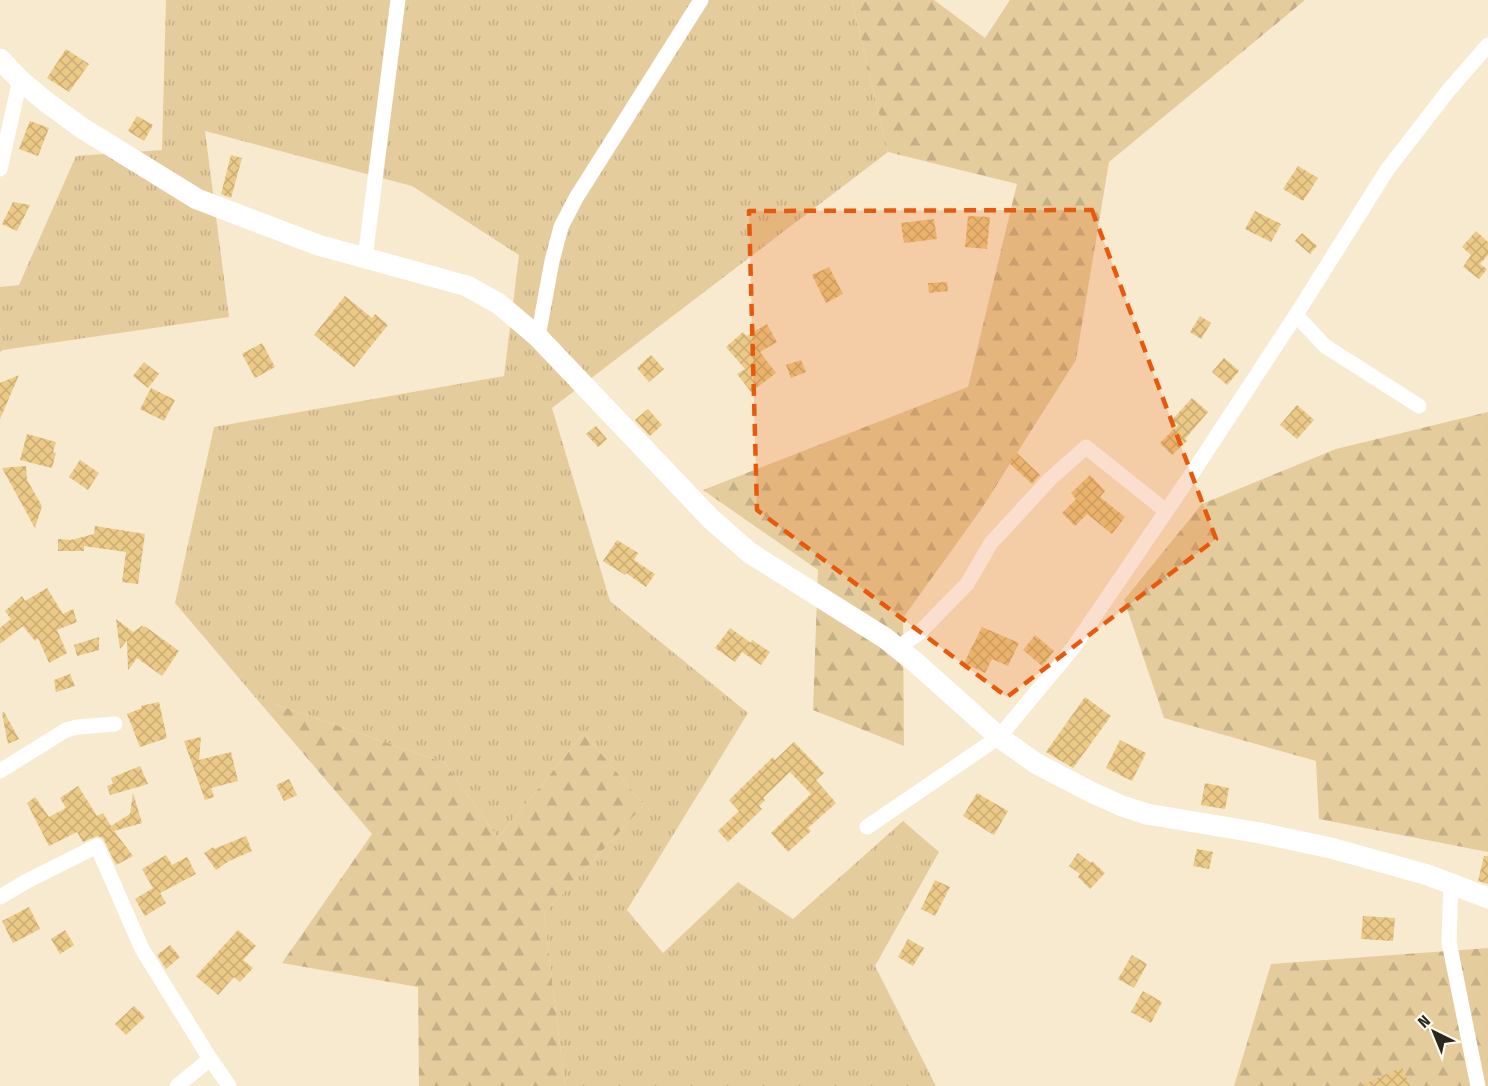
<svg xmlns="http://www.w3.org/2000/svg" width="1488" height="1086" font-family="'Fira Sans Condensed',sans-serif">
	<defs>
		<pattern id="grass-tufts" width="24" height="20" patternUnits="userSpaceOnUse" patternTransform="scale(1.5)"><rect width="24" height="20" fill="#e5cc9c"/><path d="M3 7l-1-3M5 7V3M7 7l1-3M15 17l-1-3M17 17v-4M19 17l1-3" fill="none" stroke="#c5af86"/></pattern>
		<pattern id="forest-firs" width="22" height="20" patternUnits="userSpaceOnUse" patternTransform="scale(1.5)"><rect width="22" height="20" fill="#e5cc9c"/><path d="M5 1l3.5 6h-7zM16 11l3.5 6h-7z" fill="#c5af86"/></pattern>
		<pattern id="building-cross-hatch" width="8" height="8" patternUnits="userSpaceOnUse" patternTransform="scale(1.5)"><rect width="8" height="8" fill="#ebc986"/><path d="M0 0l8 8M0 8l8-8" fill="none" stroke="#caad73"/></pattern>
	</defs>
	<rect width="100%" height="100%" fill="#f8eace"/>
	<!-- grass -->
	<path fill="url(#grass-tufts)" d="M166,0H852L888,152L552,408L610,601L748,713L627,910L663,953L738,882L793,919L903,821L939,852L875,966L936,1086H565L544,914L644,805L584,733L498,838L445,763L255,697L175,603L214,427L504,376L519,255L412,186L205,131L229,317L3,350L0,352V287L19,285L76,156L162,150Z"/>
	<!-- forest -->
	<g fill="url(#forest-firs)">
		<path d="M852,0H934L985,38L1010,0H1305L1109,162L1076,360L982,508L903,618L904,746L813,710L818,570L703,490L968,387L1017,184L888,152Z"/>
		<path d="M1488,412V852L1319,819L1316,761L1164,718L1124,600L1202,504L1336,449Z"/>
		<path d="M255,697L445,763L498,838L584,733L644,805L544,914L565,1086H419L418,987L282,963L372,834Z"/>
		<path d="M1488,948V1086H1234L1271,964Z"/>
	</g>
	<!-- building -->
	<g fill="url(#building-cross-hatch)">
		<path d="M66,49L89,64L69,92L47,78Z"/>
		<path d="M137,116L153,125L144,141L128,131Z"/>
		<path d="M30,121L49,128L38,156L19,149Z"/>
		<path d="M231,155L242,158L231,198L221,194Z"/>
		<path d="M1298,166L1318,178L1303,201L1283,189Z"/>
		<path d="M13,202L30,205L17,231L2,224Z"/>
		<path d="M1255,211L1281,224L1271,242L1245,229Z"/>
		<path d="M968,216L990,217L987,249L965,247Z"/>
		<path d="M934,219L937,239L904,243L901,223Z"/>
		<path d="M1476,231L1488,242V255L1480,264L1487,269L1479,279L1463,267L1471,255L1462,247Z"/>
		<path d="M1302,233L1317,246L1310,254L1295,241Z"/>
		<path d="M829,267L843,294L826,303L812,275Z"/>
		<path d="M947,282L948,291L929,293L928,283Z"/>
		<path d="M345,296L372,318L375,314L388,325L354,367L314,335Z"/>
		<path d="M1200,316L1211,323L1201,339L1190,332Z"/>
		<path d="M767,324L777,342L760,352L776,373L751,392L737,374L745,369L726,347L743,332L746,336Z"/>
		<path d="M262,343L275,367L255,378L242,354Z"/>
		<path d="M651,355L664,369L649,382L637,368Z"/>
		<path d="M1224,358L1239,371L1227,385L1212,372Z"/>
		<path d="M801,360L806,372L791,378L786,365Z"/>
		<path d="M144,362L159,374L148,388L133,376Z"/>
		<path d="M19,375L0,419V383Z"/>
		<path d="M151,388L175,400L164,421L140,409Z"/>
		<path d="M1192,398L1208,412L1185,439L1187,441L1172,455L1160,443L1178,425L1172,420Z"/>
		<path d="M1297,405L1314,420L1297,439L1280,425Z"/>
		<path d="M648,409L662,425L650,436L635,420Z"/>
		<path d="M596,426L607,439L598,447L586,434Z"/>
		<path d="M27,434L56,442L53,452L56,453L52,468L20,460Z"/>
		<path d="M1017,453L1040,475L1032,484L1008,462Z"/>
		<path d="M80,460L99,473L88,490L69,477Z"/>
		<path d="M26,466L27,480L42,506L35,528L2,468Z"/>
		<path d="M1090,475L1105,491L1100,497L1125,517L1112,534L1087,514L1075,526L1062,513L1076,499L1071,493Z"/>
		<path d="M95,526L145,534L138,584L122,582L126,552L84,546V551H58V539L71,540L94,534Z"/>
		<path d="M617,540L638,553L634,560L655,574L646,587L626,573L625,575L603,561Z"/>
		<path d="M47,588L63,614L73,609L77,622L57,630L67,653L49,663L38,638L35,641L23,626L0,644V628L11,619L5,611L22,596L25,601Z"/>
		<path d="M116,619L133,632L142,626L146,627L179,651L162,676L137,658L128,670L127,640L120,649Z"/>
		<path d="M982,627L1019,643L1008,666L992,659L985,673L964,663Z"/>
		<path d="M730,628L751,643L752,640L770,652L761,665L742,652L735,662L715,648Z"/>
		<path d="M1035,635L1054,651L1042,666L1023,650Z"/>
		<path d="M99,637V650L77,656L74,645Z"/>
		<path d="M70,674L75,686L56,692L54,680Z"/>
		<path d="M1085,697L1111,716L1073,768L1046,752Z"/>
		<path d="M159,702L167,738L140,747L127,714L142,708L141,706Z"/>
		<path d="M4,712L19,739L8,744L2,713Z"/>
		<path d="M201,737L199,760L231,752L238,781L211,788L214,797L205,800L184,741Z"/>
		<path d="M1120,740L1146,753L1132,781L1106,768Z"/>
		<path d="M794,742L824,773L816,780L836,803L808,828L811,831L788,852L771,833L811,794L790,772L763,798L765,800L759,806L762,809L728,842L718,831L739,811L729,800L773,757L775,760Z"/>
		<path d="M140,766L148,784L110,795L107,786L113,784L111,778Z"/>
		<path d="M289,779L297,795L284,801L276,785Z"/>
		<path d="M1205,783L1229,788L1225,809L1201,805Z"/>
		<path d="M78,786L97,816L103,813L111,826L130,814L133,793L142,823L114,831L133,856L116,865L103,838L97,836L83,842L77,832L49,846L27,803L35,797L49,817L66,808L60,798Z"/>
		<path d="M977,793L1008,811L994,835L963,816Z"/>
		<path d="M246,836L252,851L229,861L216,870L204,853L213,847L214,849Z"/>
		<path d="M1197,849L1213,852L1209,869L1193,866Z"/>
		<path d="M1078,853L1091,863L1092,861L1105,873L1090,889L1078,877L1080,874L1069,866Z"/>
		<path d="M166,855L172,865L187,857L196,874L160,893L166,903L145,916L135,899L153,888L142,869Z"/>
		<path d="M1484,856H1488V884L1478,881Z"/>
		<path d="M935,880L950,887L935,916L921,909Z"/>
		<path d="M29,907L40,929L13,943L2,921Z"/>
		<path d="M1363,916L1395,918L1393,941L1361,939Z"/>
		<path d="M65,930L74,945L60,954L51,939Z"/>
		<path d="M238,930L256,946L243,960L253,968L240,982L234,977L218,995L196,976Z"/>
		<path d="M908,939L924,948L913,966L898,957Z"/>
		<path d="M170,945L180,957L166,969L157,955Z"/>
		<path d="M1132,955L1147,964L1134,988L1118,979Z"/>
		<path d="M1143,991L1162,1002L1151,1023L1131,1012Z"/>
		<path d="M134,1006L145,1017L126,1035L115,1024Z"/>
		<path d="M1402,1067L1410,1086H1360Z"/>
	</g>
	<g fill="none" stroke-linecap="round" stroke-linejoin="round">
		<!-- street -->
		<g stroke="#fff" stroke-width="15">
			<path d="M0,169L20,80"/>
			<path d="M365,258L398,0"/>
			<path d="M1296,315L1325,346L1419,406"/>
			<path d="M538,337L552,261L561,227L576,198L701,0"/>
			<path d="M897,648L919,633L967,584L991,543L1050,479L1086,447L1166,511"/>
			<path d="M0,771L66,730L77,727L115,724"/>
			<path d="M867,827L999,737L1073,648L1193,472L1296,315L1387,170L1448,91L1488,45"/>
			<path d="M1451,883L1449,942L1478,1086"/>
			<path d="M0,897L27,881L97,846L142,949L207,1054L229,1086"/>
			<path d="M177,1086L210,1059"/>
		</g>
		<!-- secondary -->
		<path stroke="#fff" stroke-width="21" d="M0,59L20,80L45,101L82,128L197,199L318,245L467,286L499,304L538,337L711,519L750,553L885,638L915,662L999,737L1037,764L1091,792L1122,806L1147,814L1260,833L1331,848L1428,875L1488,898"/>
	</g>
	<!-- marked area -->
	<path fill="#e8590c" fill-opacity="0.2" stroke="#e8590c" stroke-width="4.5" stroke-dasharray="12 8" stroke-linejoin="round" d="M1092,210L1216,539L1007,697L757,510L749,211Z"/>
	<!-- north arrow -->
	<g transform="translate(1434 1032) rotate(317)" stroke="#fef8ed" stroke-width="4.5" paint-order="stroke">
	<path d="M0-4.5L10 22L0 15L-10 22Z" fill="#2c271d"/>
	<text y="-9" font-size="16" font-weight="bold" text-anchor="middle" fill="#2c271d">N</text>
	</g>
</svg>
